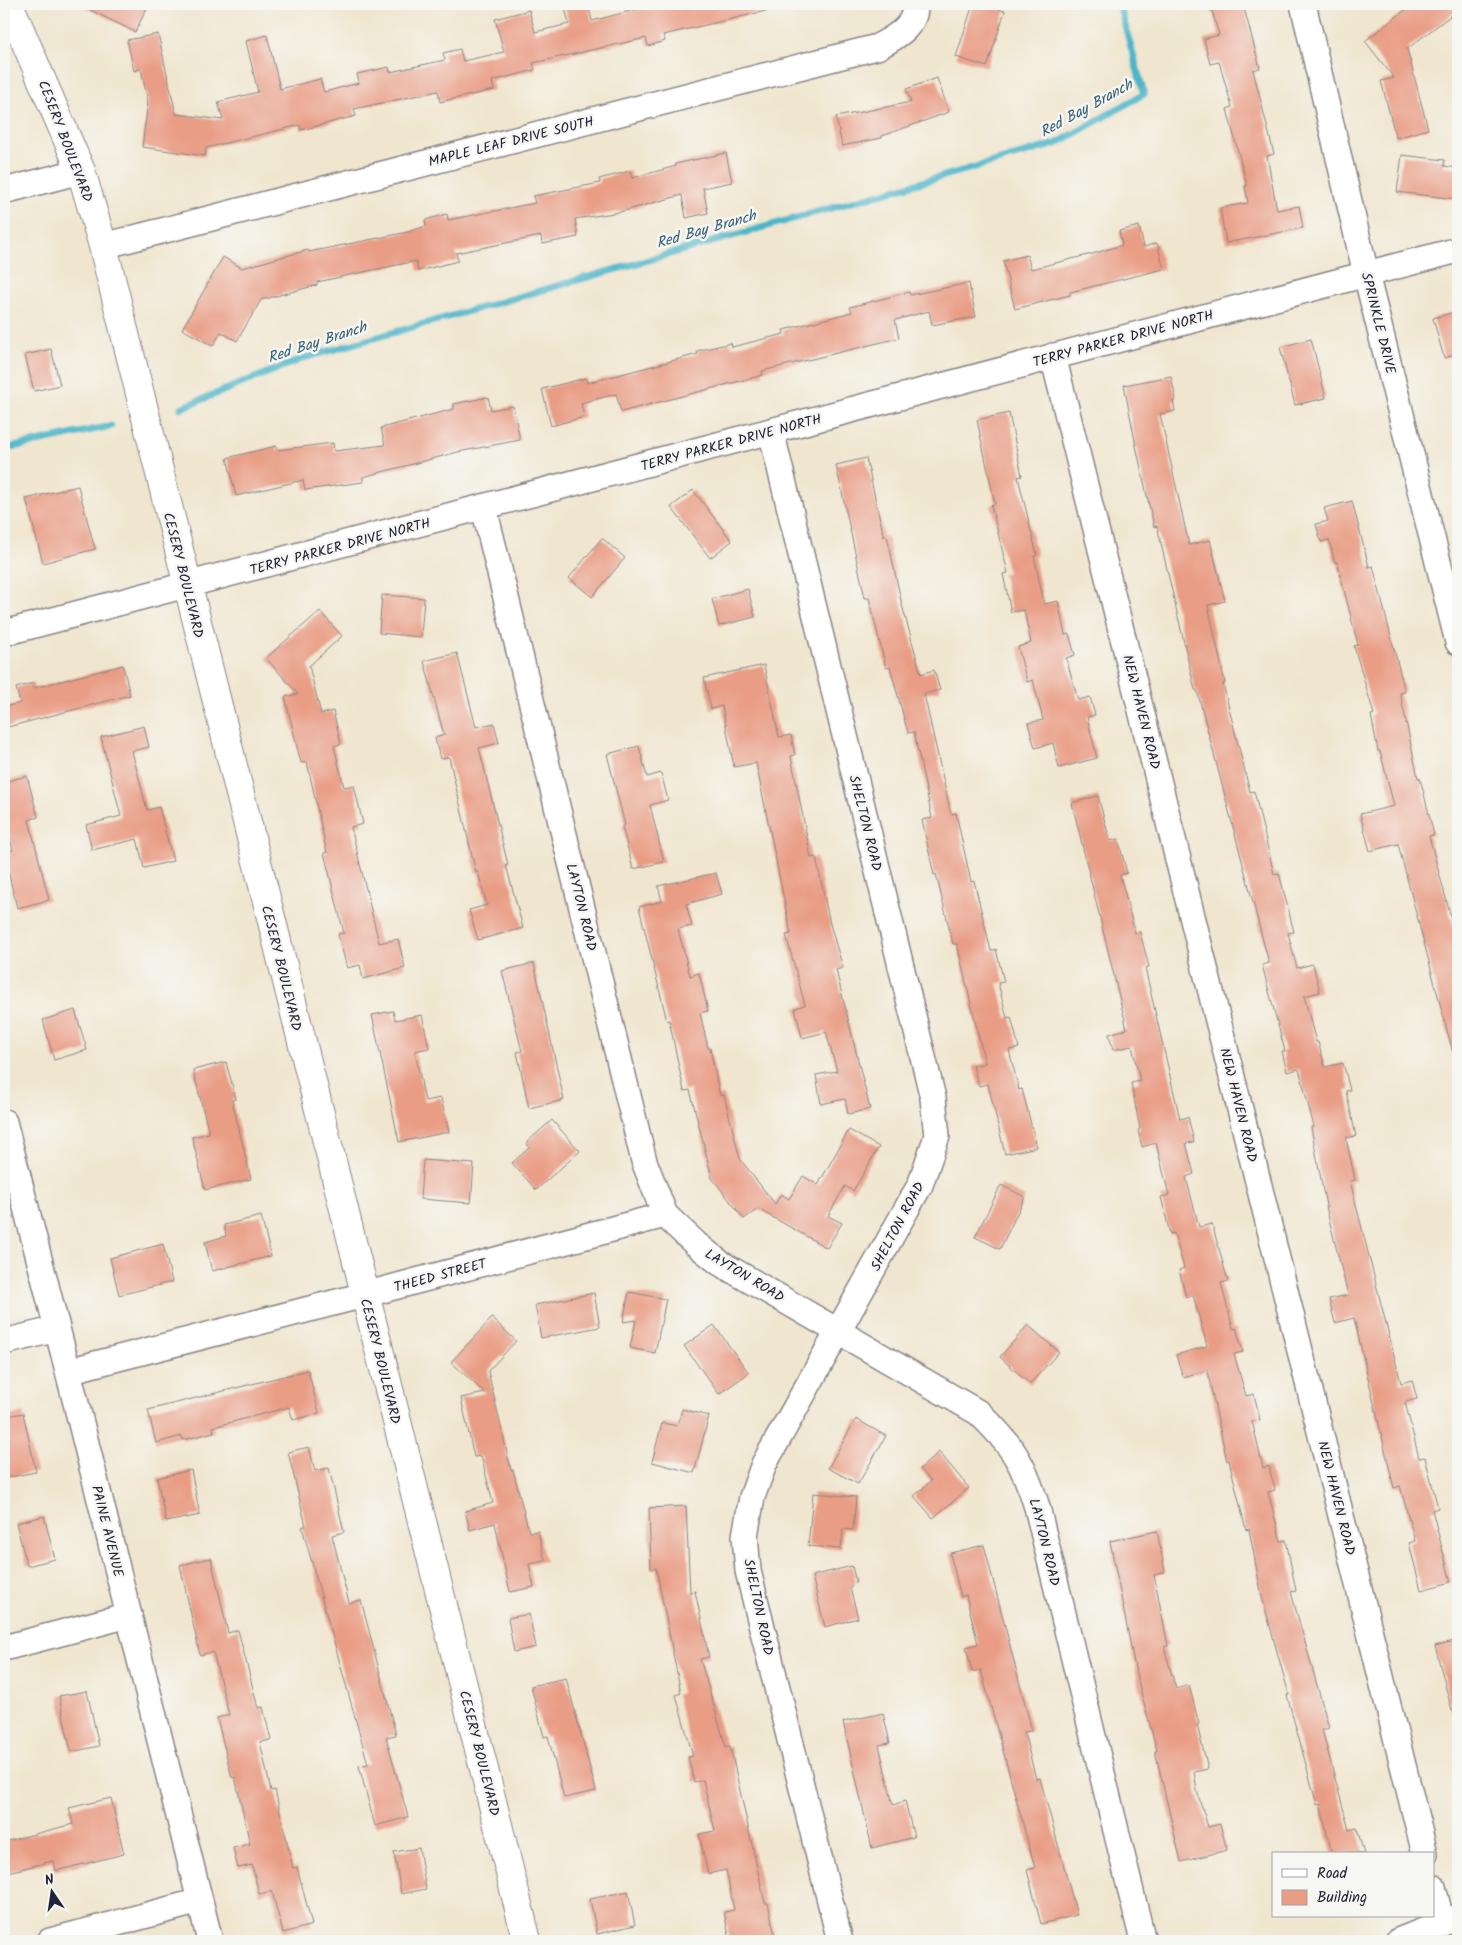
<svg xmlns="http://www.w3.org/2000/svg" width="1462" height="1945" font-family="Kalam,sans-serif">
	<rect width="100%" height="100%" fill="#f6f6f2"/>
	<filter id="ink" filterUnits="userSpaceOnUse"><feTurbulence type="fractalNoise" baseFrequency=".02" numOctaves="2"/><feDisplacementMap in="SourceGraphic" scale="10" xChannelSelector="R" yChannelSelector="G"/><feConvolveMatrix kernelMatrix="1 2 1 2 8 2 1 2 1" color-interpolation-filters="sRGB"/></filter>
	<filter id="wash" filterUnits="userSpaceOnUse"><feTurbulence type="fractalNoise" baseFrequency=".0096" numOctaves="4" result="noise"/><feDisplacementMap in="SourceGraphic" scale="20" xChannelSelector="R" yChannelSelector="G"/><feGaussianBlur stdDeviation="1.12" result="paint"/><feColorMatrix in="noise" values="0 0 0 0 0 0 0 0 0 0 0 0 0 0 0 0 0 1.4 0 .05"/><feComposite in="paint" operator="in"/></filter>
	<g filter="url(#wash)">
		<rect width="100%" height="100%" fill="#f0e6cf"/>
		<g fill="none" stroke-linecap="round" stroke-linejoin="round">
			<!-- stream -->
			<g stroke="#4bb5c9" stroke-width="7">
				<path d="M181,408L304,358L1056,144L1144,94L1119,4"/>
				<path d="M4,449L111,426"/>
			</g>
		</g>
		<g id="blocks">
			<!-- building -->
			<g fill="#e99d85">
				<path d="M78,4H149L135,32Z"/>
				<path d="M582,4H588L592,21L638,9L637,4H770V10L663,35L665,41L648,46L646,38L533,63L535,70L492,81L494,90L440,102L438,91L354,109L356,116L301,130L300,125L206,148L205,156L142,147L148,102L141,69L134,71L127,40L158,34L176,114L223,120L218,102L258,92L246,41L267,35L280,89L320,79L324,92L359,83L357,74L389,67L390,72L445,60L443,53L460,49L463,61L504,52L495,19L529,10L535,32L569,24L565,8Z"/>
				<path d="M973,4H982L1005,11L987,67L956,57Z"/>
				<path d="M1210,4H1243L1260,68L1253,70L1274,154L1267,156L1277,210L1299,206L1303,228L1226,243L1220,208L1248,203L1245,186H1247L1227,109L1232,107L1219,62L1210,64L1204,39L1219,35Z"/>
				<path d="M1413,4H1458V10L1407,49L1428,129L1396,138L1381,81L1394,78L1365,41Z"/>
				<path d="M937,78L949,112L882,136V138L842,146L836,117L911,102L906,89Z"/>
				<path d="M726,153L732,182L703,188L708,213L686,218L682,195L620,212L575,219L578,237L542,244L541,236L456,253L458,261L418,271L416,261L317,282V285L261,300L237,341L221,332L213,346L182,329L223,257L242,268L308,250L309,252L408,232L426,226L425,220L447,214L448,220L535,203L533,196L600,183L599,179L630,171L632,178L676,166L675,164Z"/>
				<path d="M1402,155L1445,160L1444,166L1458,168L1456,199L1397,192Z"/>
				<path d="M1139,226L1144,247L1157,243L1164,269L1070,292V295L1015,309L1003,261L1027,255L1031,269L1092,254L1122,245L1119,231Z"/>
				<path d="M969,283L976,317L932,325L929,311L895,320L899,338L762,371L763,375L621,412L616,394L581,403L584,417L551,426L542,389L586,378L587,383L698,354L697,351L731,343L732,347L784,334L783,330L852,312L850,307L909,292L910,295Z"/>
				<path d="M1458,311V354L1444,358L1433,318Z"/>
				<path d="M1311,339L1326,398L1295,405L1280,347Z"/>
				<path d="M51,349L60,385L34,391L25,355Z"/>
				<path d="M1171,376L1176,400L1173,401L1175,411L1160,414L1189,545L1210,540L1225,601L1208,605L1225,683L1223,684L1250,792L1254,791L1274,874L1279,873L1294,932L1288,933L1297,968L1313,964L1320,992L1304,996L1316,1042H1318L1325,1067L1343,1063L1350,1090L1346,1091L1356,1136L1346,1138L1355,1180L1350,1181L1401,1383L1412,1380L1417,1399L1405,1402L1419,1458L1425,1457L1438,1508L1432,1510L1451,1582L1421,1590L1409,1543L1415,1541L1400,1486L1394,1488L1354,1318L1335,1323L1329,1299L1348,1295L1327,1211L1311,1127H1314L1299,1069L1287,1072L1282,1051H1285L1262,965L1269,963L1197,690H1195L1157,526L1154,527L1136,446L1124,385Z"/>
				<path d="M488,397L491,410L513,406L520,440L458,452L363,477V482L305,490L303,480L236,496L227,458L276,446L277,450L333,443L334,451L385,445L381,428L454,409V404Z"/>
				<path d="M1009,413L1022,476L1018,477L1037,555L1034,556L1044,604L1058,601L1065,635L1069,634L1075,655L1066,658L1078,700L1090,697L1095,715L1087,717L1097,758L1059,768L1053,743L1035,748L1028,723L1043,720L1033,680L1027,682L1018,647L1031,643L1024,610L1011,612L1003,574L1008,573L991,505L995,504L977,420Z"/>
				<path d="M866,458L884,537L887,536L902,605L921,674L934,670L940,690L924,694L951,814L956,813L971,882L974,881L991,951L996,949L1004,982L998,983L1007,1018L1011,1017L1019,1048L1009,1050L1019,1090L1022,1089L1037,1147L1005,1154L988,1084L979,1086L973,1066L985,1063L957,944H953L936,874L934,875L922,820L932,818L914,732L908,733L890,667L886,668L869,598H865L836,465Z"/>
				<path d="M78,486L95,549L43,563L26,499Z"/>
				<path d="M693,490L732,541L710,558L671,507Z"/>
				<path d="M1352,501L1369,567L1373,566L1405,692L1400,693L1418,778H1420L1434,835L1429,836L1458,943V1052L1453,1053L1398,844L1370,851L1360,814L1394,806L1380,751H1378L1371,715L1374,714L1354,646L1358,645L1337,562L1335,563L1329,540L1321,542L1316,524L1328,521L1324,508Z"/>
				<path d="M602,538L625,558L592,597L569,578Z"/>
				<path d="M748,589L755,617L719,626L712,599Z"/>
				<path d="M382,595L424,598L421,637L379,633Z"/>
				<path d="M320,611L342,636L309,666L321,714L333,711L341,744L334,746L344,787L354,785L363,824L351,827L379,943L398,939L405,968L363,979L360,965L347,968L338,934L344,933L324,853H327L307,762L301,763L285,697L298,694L266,658Z"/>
				<path d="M457,653L476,727L494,723L499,743L479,748L508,865H506L523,928L478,940L469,910L487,905L478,872L476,873L449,757L440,759L435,738L444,735L424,661Z"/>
				<path d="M123,665L130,695L4,728V707L20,703L16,688L33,683L34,688Z"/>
				<path d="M764,665L779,737L791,735L795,755L791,756L811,858L816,857L830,924L843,968L836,970L870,1109L848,1114L845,1099L821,1104L816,1075L837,1071L826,1032L802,1038L795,1008L805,1005L786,935L791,934L756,763L734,767L722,706L711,709L704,678Z"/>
				<path d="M144,726L149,747L132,751L147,810L159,807L173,861L144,868L137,839L92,850L86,825L121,816L101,737Z"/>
				<path d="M639,746L647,777L661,773L668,800L650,805L664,862L633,869L622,826L625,825L607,754Z"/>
				<path d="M27,776L38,817L29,820L49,900L17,908L4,854V852L13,850L4,816V782Z"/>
				<path d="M1098,796L1110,841L1118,839L1127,873L1120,875L1135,933L1140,932L1149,967L1145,968L1180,1119L1188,1117L1194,1142L1186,1143L1194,1174L1186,1177L1199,1227L1212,1224L1228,1281L1221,1283L1233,1329L1236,1328L1243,1352L1234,1354L1246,1396L1254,1394L1260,1420L1252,1421L1263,1468L1269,1466L1275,1490L1268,1492L1281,1541L1286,1540L1296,1591L1291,1592L1329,1728L1322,1730L1349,1830L1357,1828L1364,1854H1332L1320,1804L1317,1805L1287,1695H1289L1262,1597L1249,1529L1246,1530L1229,1460L1227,1461L1207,1370L1183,1377L1176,1355L1207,1346L1193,1295L1186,1297L1179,1270L1184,1268L1174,1233L1170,1234L1161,1197L1169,1195L1156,1143L1142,1147L1138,1130L1140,1129L1131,1083L1140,1081L1132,1046L1113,1050L1109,1034L1127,1029L1072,803Z"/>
				<path d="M716,873L722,894L686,904L692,926L678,929L690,976L699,973L708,1011L700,1013L708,1048H710L720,1096L724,1095L740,1159L775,1204L781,1194L789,1199L803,1176L818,1185L849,1130L879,1147L853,1191L845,1186L828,1216L842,1223L827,1248L758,1209L744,1219L712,1178L690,1090L684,1091L669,1020L667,1021L639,907L662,901L658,886Z"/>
				<path d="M534,963L564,1100L529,1108L517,1052L522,1051L502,971Z"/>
				<path d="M75,1010L87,1050L54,1060L43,1020Z"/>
				<path d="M393,1011L395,1020L422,1015L429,1048L415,1051L425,1101L441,1098L449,1132L399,1142L372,1015Z"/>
				<path d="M226,1062L236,1099L232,1100L251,1179L205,1190L192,1137L209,1133L193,1070Z"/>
				<path d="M552,1120L580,1151L536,1190L512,1163L530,1147L526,1143Z"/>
				<path d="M423,1160L474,1164L471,1203L420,1199Z"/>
				<path d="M1001,1185L1025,1197L1000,1249L975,1237Z"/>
				<path d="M261,1216L271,1256L212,1271L205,1242L226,1236L224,1225Z"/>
				<path d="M163,1244L172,1282L119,1295L110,1258Z"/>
				<path d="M629,1292L666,1299L655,1353L630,1348L636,1320L623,1322Z"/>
				<path d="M594,1293L600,1327L541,1338L535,1305Z"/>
				<path d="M492,1318L516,1341L488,1371L511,1470H513L529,1532L538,1531L545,1561L529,1564L534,1587L510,1592L495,1523L470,1530L465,1511L493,1503L481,1456L474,1457L461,1398L485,1393L451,1362Z"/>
				<path d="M714,1325L749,1373L719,1394L684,1346Z"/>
				<path d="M1028,1325L1059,1352L1030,1384L1000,1357Z"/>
				<path d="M308,1370L319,1413L293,1420L289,1407L213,1427L214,1432L183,1440L182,1436L156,1443L148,1410Z"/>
				<path d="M682,1409L709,1416L694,1473L652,1462L662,1423L678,1426Z"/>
				<path d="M23,1413L36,1472L4,1478V1417Z"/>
				<path d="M856,1419L886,1436L858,1484L828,1468Z"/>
				<path d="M309,1447L315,1471L329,1468L344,1532L332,1535L349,1603L361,1600L396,1735L386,1737L408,1817L375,1826L359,1766L368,1764L302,1527L306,1526L288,1452Z"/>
				<path d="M939,1452L969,1488L933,1518L914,1496L931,1481L920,1469Z"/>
				<path d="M191,1470L200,1515L166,1522L157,1478Z"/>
				<path d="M813,1493L856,1497L853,1530L843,1529L841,1549L808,1546Z"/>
				<path d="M686,1506L690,1592L695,1591L709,1657L700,1659L726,1747L730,1746L765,1903H768L776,1941H730L724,1912L734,1910L726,1870L708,1874L699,1834L715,1831L703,1780L694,1782L688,1757L693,1756L676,1695L681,1693L656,1568L651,1569L649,1508Z"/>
				<path d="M44,1516L55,1559L27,1566L16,1523Z"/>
				<path d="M1157,1531L1165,1572L1154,1575L1168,1646L1164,1647L1176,1689L1189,1685L1199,1724L1197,1725L1208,1769L1194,1772L1197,1791L1208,1827L1220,1824L1227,1850L1181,1862L1155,1751H1157L1137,1678L1110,1541Z"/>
				<path d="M984,1545L1032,1731L1024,1732L1036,1779L1040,1778L1077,1915L1041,1924L1027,1870L1035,1868L981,1670L972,1672L966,1647L978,1644L966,1595L961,1597L950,1553Z"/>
				<path d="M211,1558L228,1633L238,1630L258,1708L263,1707L271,1740L260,1742L271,1791L275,1790L293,1868L297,1867L312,1925L283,1933L272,1891L259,1894L252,1865L238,1868L233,1848L250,1844L235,1777L232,1778L217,1718L229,1715L213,1652L200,1655L180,1565Z"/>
				<path d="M852,1566L856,1582L850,1588L858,1618L825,1627L812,1576Z"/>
				<path d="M529,1614L536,1647L514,1652L508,1618Z"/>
				<path d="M1458,1640V1710L1452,1711L1435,1646Z"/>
				<path d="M566,1678L596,1791L564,1798L548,1736L544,1737L531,1686Z"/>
				<path d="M87,1691L99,1746L71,1752L59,1696Z"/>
				<path d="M883,1713L890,1743L879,1745L885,1771L893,1805L905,1801L914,1837L872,1848L843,1722Z"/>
				<path d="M111,1798L124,1854L55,1871L53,1861L8,1872L4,1854V1842L73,1824L69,1808Z"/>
				<path d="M419,1848L426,1889L401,1894L394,1852Z"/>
				<path d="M628,1891L635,1925L597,1934L590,1899Z"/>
			</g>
		</g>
	</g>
	<g filter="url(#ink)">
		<use href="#blocks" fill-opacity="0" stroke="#898485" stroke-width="1"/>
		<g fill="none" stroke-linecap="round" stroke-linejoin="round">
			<defs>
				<g id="minor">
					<path d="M1303,4L1366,274L1458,642"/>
					<path d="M4,191L81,171"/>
					<path d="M103,246L877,47C893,39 917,26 915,4"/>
					<path d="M1053,356L1425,1854"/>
					<path d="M771,431L933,1098L937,1136L920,1185L764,1464L752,1497L745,1536L748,1571L840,1941"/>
					<path d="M484,508L644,1161L665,1215L696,1244L720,1263L979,1413C1013,1446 1023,1462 1037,1507L1143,1941"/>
					<path d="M4,633L1458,250"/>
					<path d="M4,1122L68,1371L210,1941"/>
					<path d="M4,1342L57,1329"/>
					<path d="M68,1371L364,1295L665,1215"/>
					<path d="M4,1648L129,1615"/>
					<path d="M1433,1887L1442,1923"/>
					<path d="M50,1941L200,1901"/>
					<path d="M1398,1941L1458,1917"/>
				</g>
				<path id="secondary" d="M9,4L81,171L103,246L527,1941"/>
			</defs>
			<!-- minor casing -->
			<use href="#minor" stroke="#898485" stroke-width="28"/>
			<!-- secondary casing -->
			<use href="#secondary" stroke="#898485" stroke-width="30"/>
			<!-- minor -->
			<use href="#minor" stroke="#fff" stroke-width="25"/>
			<!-- secondary -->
			<use href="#secondary" stroke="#fff" stroke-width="28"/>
		</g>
	</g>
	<g text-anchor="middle" stroke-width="5" stroke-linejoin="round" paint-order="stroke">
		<!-- street labels -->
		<g font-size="14" fill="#22223b" stroke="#f6f6f2">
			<text transform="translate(66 141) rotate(69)" y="5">CESERY BOULEVARD</text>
			<text transform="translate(511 141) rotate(-14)" y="5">MAPLE LEAF DRIVE SOUTH</text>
			<text transform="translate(1379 323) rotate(76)" y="5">SPRINKLE DRIVE</text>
			<text transform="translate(1123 338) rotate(-15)" y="5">TERRY PARKER DRIVE NORTH</text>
			<text transform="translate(731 442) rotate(-15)" y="5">TERRY PARKER DRIVE NORTH</text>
			<text transform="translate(340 546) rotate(-15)" y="5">TERRY PARKER DRIVE NORTH</text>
			<text transform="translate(184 575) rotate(76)" y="5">CESERY BOULEVARD</text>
			<text transform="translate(1142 712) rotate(76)" y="5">NEW HAVEN ROAD</text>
			<text transform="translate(866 823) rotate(76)" y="5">SHELTON ROAD</text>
			<text transform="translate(582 907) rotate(76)" y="5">LAYTON ROAD</text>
			<text transform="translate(282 968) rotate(76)" y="5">CESERY BOULEVARD</text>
			<text transform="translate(1239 1105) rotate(76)" y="5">NEW HAVEN ROAD</text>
			<text transform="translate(897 1226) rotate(-62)" y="5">SHELTON ROAD</text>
			<text transform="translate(440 1275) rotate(-15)" y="5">THEED STREET</text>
			<text transform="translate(745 1275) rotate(31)" y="5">LAYTON ROAD</text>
			<text transform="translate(381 1361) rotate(76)" y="5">CESERY BOULEVARD</text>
			<text transform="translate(1337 1498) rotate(76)" y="5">NEW HAVEN ROAD</text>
			<text transform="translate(108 1531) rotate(76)" y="5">PAINE AVENUE</text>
			<text transform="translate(1045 1542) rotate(76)" y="5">LAYTON ROAD</text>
			<text transform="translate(759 1607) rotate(78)" y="5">SHELTON ROAD</text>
			<text transform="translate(480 1753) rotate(76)" y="5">CESERY BOULEVARD</text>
		</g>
		<!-- water labels -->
		<g font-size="15" font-style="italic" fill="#325d74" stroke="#f6f6f2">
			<text transform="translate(1086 108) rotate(-29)" y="5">Red Bay Branch</text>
			<text transform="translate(706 229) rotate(-16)" y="5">Red Bay Branch</text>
			<text transform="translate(317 342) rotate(-18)" y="5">Red Bay Branch</text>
		</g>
	</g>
	<!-- margin -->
	<rect width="1462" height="1945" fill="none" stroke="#f6f6f2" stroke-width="20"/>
	<!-- legend -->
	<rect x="1272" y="1852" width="162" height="65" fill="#f6f6f2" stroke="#a1a1a9"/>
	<rect x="1282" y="1869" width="25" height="8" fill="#ffffff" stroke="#a1a1a9"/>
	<text x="1317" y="1878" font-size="15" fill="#22223b">Road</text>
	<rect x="1282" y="1890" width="25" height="15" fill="#e99d85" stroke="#a1a1a9"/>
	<text x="1317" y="1902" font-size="15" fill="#22223b">Building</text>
	<!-- north arrow -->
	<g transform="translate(52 1892) rotate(347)" stroke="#f6f6f2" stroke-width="4" paint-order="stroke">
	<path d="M0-4L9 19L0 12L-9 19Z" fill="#22223b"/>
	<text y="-8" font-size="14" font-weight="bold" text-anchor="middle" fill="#22223b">N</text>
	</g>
</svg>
